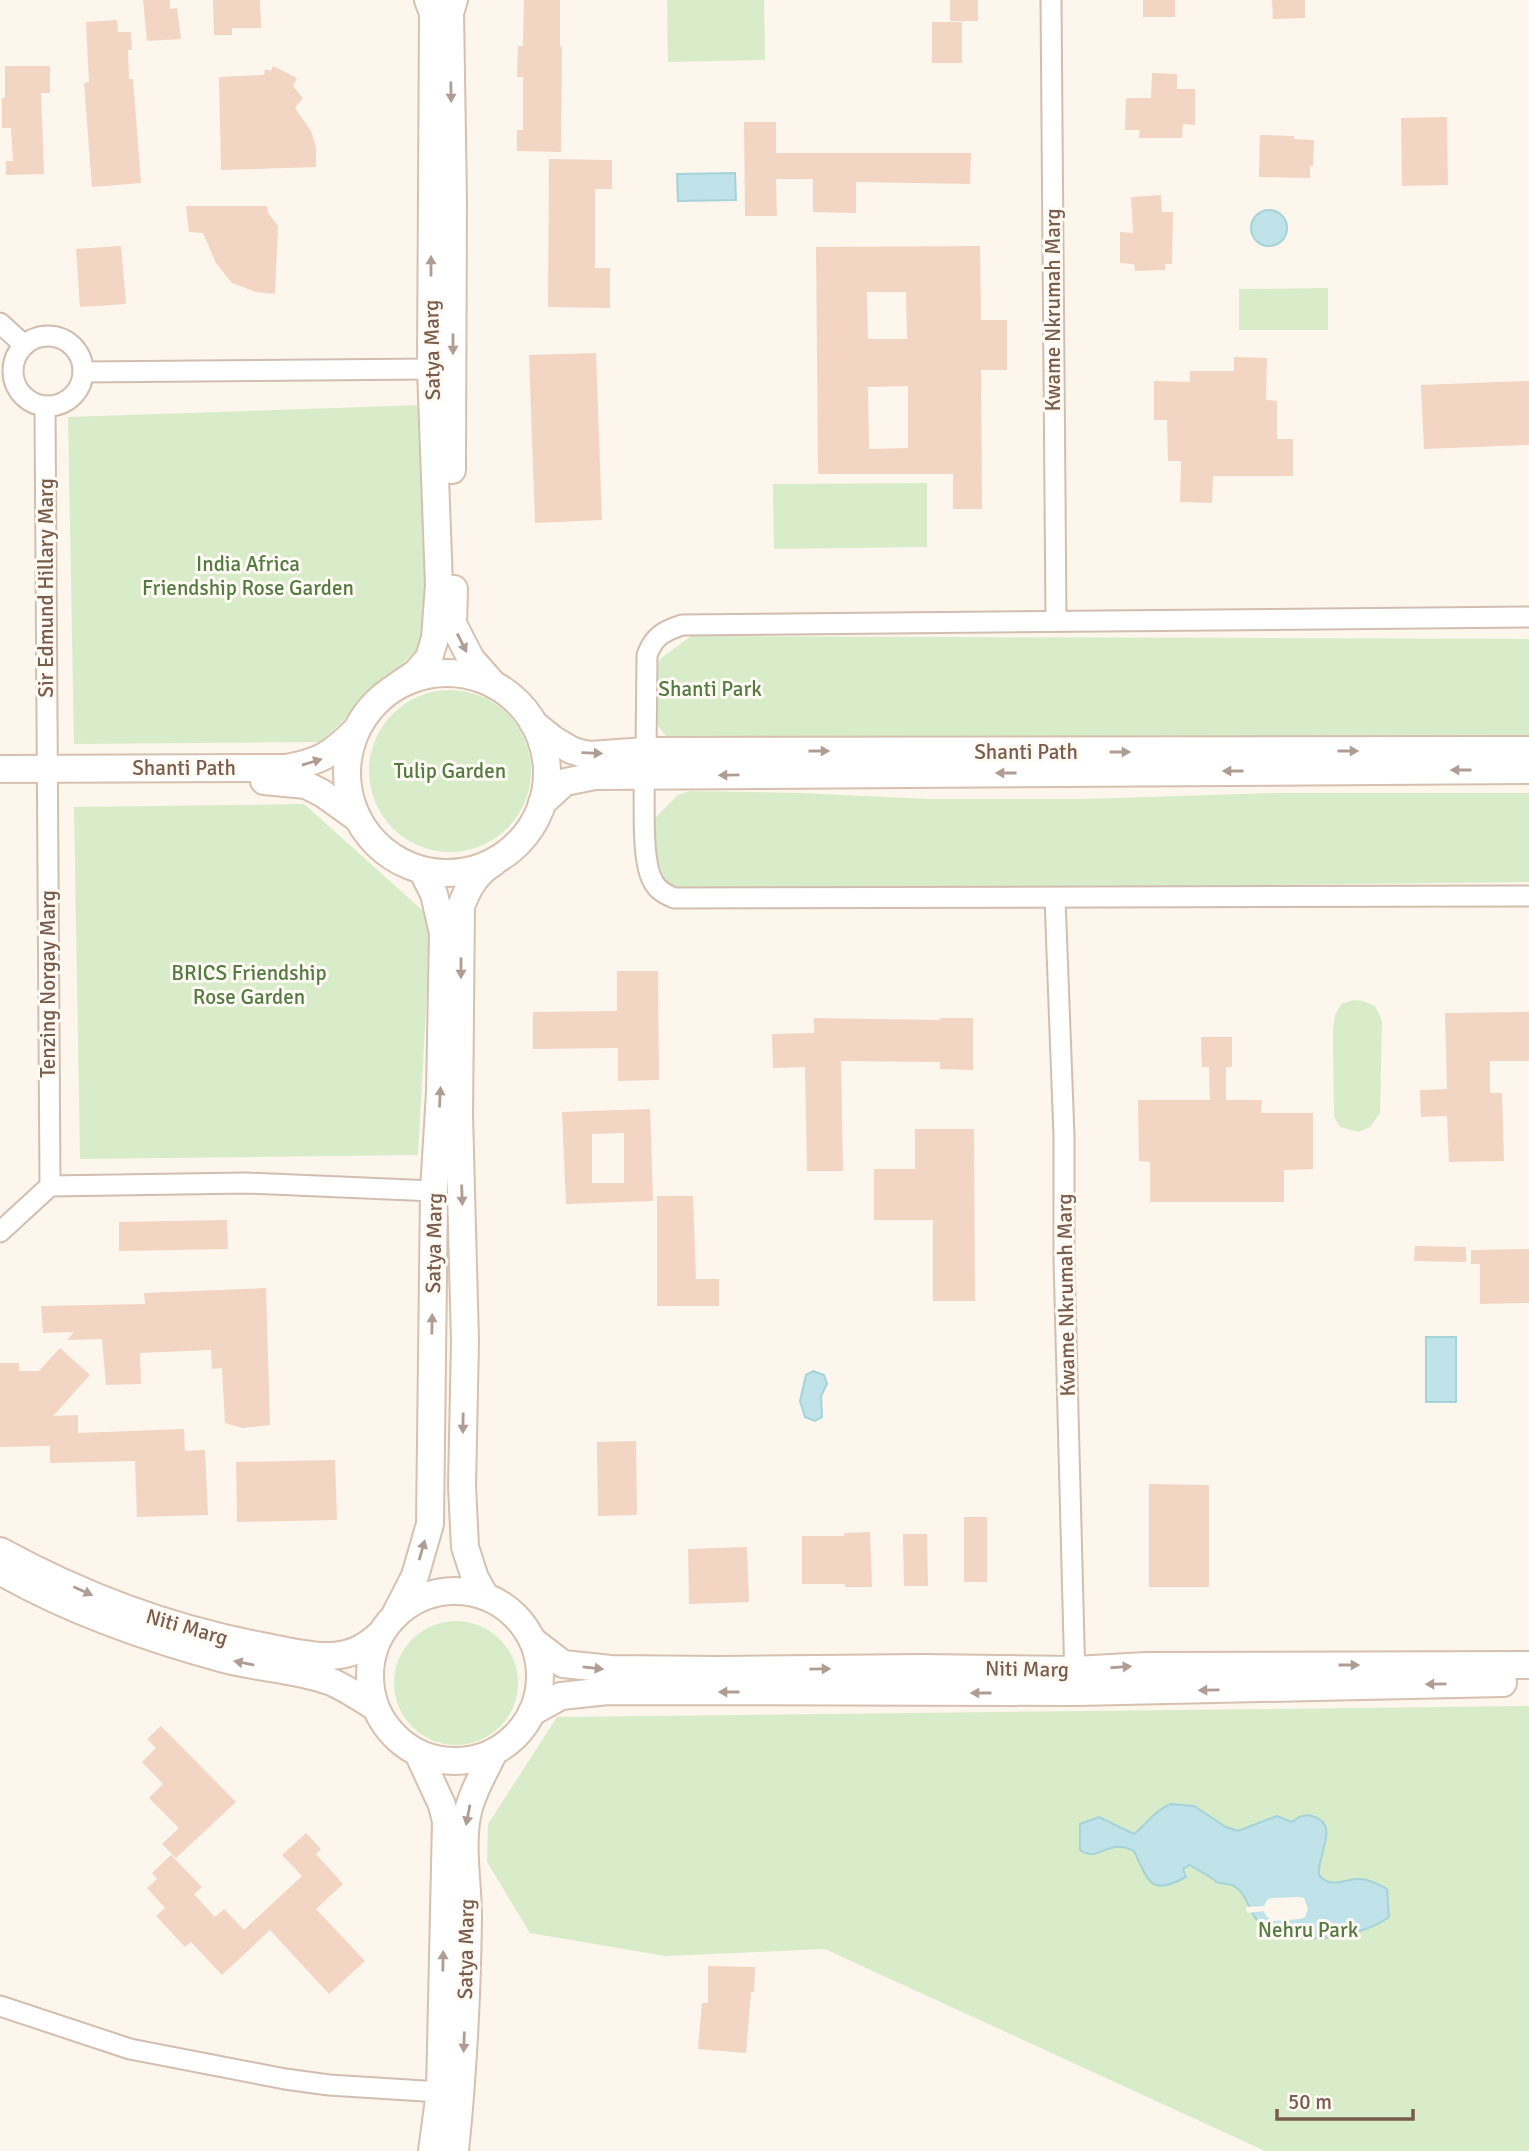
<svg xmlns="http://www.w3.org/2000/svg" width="1529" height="2151" font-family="Signika,sans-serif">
	<rect width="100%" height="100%" fill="#fdf6ec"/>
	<!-- green -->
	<g fill="#d8ecc9">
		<path d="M667,0H764L765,60L668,62Z"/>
		<path d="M1328,288V330H1239V289Z"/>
		<path d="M422,405L426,641L321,742L74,744L68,417Z"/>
		<path d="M927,483V547L774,549L773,484Z"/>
		<path d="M691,636L1529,639V739L677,743L664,734L656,722L649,695L660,659Z"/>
		<circle cx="450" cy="771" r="81"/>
		<path d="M690,791L801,793L927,799H1086L1275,793H1529V882L674,892C650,868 649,855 651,822L678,795Z"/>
		<path d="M304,804L431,918L418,1155L80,1159L74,807Z"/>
		<path d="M1353,1000L1363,1001L1375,1006L1382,1021L1380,1113L1370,1127L1359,1132L1340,1127L1334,1117L1333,1030L1335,1015L1341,1004Z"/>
		<circle cx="456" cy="1683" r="62"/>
		<path d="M1529,1706V2151H1265L825,1949L665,1956L530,1933L487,1862L488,1824L557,1717Z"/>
	</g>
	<!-- water -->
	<g fill="#bfe3e8" stroke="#a5d3da" stroke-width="2">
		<path d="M735,173L736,200L678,201L677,174Z"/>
		<circle cx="1269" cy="228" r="18"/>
		<rect x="1426" y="1337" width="30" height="65"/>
		<path d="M813,1371L824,1375L827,1384L821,1396L822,1417L815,1421L805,1417L800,1401L806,1375Z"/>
		<path d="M1171,1804L1194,1806L1226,1827L1238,1831L1277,1816L1292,1822C1298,1817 1305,1814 1312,1816C1341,1824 1317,1853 1319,1875C1332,1890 1344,1878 1361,1879C1369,1879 1379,1885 1387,1889L1389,1917C1359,1939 1292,1948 1261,1924C1248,1914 1249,1897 1237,1888C1230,1882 1224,1885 1217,1882C1215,1881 1214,1880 1213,1879C1205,1873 1197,1870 1190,1865L1183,1869L1186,1877C1151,1896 1149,1883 1134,1851C1106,1837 1099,1864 1080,1850V1824L1099,1817L1134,1834C1148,1823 1155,1810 1171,1804Z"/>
	</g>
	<!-- pier -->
	<path fill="#fdf6ec" d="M1299,1897L1304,1898L1308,1909L1305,1917L1300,1919L1273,1921L1266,1916L1264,1911L1247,1913L1246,1909V1907L1264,1906L1267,1900L1271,1898Z"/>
	<!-- building -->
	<g fill="#f3d5c3" fill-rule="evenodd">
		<path d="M143,0H170V9L177,8L181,39L147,41Z"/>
		<path d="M213,0H260L261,28H232V35H214Z"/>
		<path d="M524,0H560V46L562,47L561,152L517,151V130H523V77H517L518,46H523Z"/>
		<rect x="950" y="0" width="28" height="21"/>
		<rect x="1143" y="0" width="32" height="17"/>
		<path d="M1272,0H1305V18L1273,19Z"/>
		<path d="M117,20L118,32H131L132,50H128L129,79H133L141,183L92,187L84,83L89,82L86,22Z"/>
		<rect x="932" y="22" width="30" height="41"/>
		<path d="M5,66H50V93H41L44,174L6,175V161H13L11,128H2V98H5Z"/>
		<path d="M273,66L297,78L293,86L303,98L295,108L311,131L316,148V167L221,170L219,77L264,75L265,69L271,71Z"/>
		<path d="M1152,73L1177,74V89H1195V125L1183,124L1182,138H1139L1140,130H1125L1126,98H1151Z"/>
		<path d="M1447,117L1448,185L1402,186L1401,118Z"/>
		<path d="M744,122H776V153H971L970,184L856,182V213L813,212V179H776L777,216H745Z"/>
		<path d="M1260,135L1294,136V139L1314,140L1313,166H1310V178L1259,177Z"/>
		<path d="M549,159L612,160V189H595V268H610V308L548,307Z"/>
		<path d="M1161,195L1162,212H1173L1172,264H1165V270L1135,271L1134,264L1120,263V232L1133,233L1131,197Z"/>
		<path d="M186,206H267L268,213L278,226L275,294L256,292L232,283L216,263L203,233L189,232Z"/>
		<path d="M121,246L126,304L80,307L76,249Z"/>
		<path d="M980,246L981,320H1007V370H981L982,509H953V474H818L816,247ZM867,292H906L907,339H868ZM908,386V448L869,449L868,387Z"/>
		<path d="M596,353L602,520L535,523L529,355Z"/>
		<path d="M1234,357L1267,358L1266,400L1277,401V439H1293V476H1213L1212,503L1180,502L1181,461H1168L1167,420H1154V381L1190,382V371H1234Z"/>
		<path d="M1529,381V445L1424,449L1421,385Z"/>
		<path d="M617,971H658L659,1080L618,1081V1048L533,1049V1012L617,1011Z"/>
		<path d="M1529,1012V1061H1490V1093H1502L1504,1161L1449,1162L1447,1116L1421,1117L1420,1090L1447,1089L1445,1013Z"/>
		<path d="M814,1018L940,1020V1018H973V1070L940,1069V1062L841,1061L843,1171H807L805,1067L773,1068L772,1034L814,1033Z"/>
		<path d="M1201,1037H1232V1067H1226V1100H1262L1261,1113H1313V1169L1284,1170V1202H1150V1162L1139,1161L1138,1100H1210L1209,1067H1202Z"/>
		<path d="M650,1109L653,1201L566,1204L562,1112ZM624,1133V1183H592V1134Z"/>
		<path d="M915,1129H974L975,1301H933V1220H874V1169H915Z"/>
		<path d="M657,1196H693L696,1279H719V1306H657Z"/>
		<path d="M227,1220L228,1249L119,1251V1222Z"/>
		<path d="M1415,1246L1466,1247V1262L1414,1261Z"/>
		<path d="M1529,1249V1303L1480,1304V1264H1471V1250Z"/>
		<path d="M266,1288L270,1425L242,1428L225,1423L222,1368L212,1369L211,1350L140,1353L141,1384L106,1385L102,1339L67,1340L74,1332L43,1333L41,1306L145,1304L144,1293Z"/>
		<path d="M60,1348L90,1375L53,1416L78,1415V1433L184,1429L185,1451L205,1450L208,1515L137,1517L135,1461L50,1463V1446L0,1447V1363H19V1371H39Z"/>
		<path d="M636,1441L637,1515L598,1516L597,1442Z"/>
		<path d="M335,1460L337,1520L237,1522L236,1462Z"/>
		<path d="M1149,1484L1209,1485V1587H1149Z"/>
		<rect x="964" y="1517" width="23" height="65"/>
		<path d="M870,1532L872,1587H845V1584H802V1536H844V1533Z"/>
		<path d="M903,1534H927L928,1586H904Z"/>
		<path d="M747,1547L749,1602L689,1604L688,1549Z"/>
		<path d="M161,1726L236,1802L176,1858L162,1844L179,1828L149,1798L163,1784L142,1762L156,1748L147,1739Z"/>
		<path d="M306,1833L321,1849L316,1854L343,1884L316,1909L365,1961L329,1994L270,1930L222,1975L191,1942L185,1947L156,1916L165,1908L147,1888L157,1879L152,1873L171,1855L202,1887L194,1894L215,1917L224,1909L244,1930L302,1876L282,1855Z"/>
		<path d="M708,1966L755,1967L754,1992H751L746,2053L698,2049L702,2003H708Z"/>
	</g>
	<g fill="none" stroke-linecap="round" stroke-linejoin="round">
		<defs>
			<g id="street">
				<path d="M1051,0L1056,620"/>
				<path d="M0,323L24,345"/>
				<circle cx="48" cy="371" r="35"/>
				<path d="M83,372L431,369"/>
				<path d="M45,406L50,1186"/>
				<path d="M646,751L647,655C654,636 664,631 682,625L1529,617"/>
				<path d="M644,777C645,802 641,861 653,881C657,890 665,894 674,898L1529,896"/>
				<path d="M1055,898L1064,1136V1259L1075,1681"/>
				<path d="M0,1232L50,1186L246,1183L434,1191"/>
				<path d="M0,2006L130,2049L285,2079L329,2085L440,2092L453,2096"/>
			</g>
			<g id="secondary">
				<path d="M452,470L453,201L450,13L454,0"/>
				<path d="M454,589L453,624L471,659L494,685"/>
				<circle cx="447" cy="773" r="100"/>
				<path d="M397,686L416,673L429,658L435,638L439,585L431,369L433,13L428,0"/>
				<path d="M533,723L554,740L571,750L580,753L590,755L646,751L1529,750"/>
				<path d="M0,769L286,768C319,762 331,755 354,732"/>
				<path d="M264,781L306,785L322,793L357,818"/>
				<path d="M542,803L565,782L595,776L1529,770"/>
				<path d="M0,1551C84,1597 173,1630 267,1647C288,1651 310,1657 331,1656C351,1655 365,1648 379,1635"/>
				<path d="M0,1571C69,1611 147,1638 224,1659C258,1668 295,1669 329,1681C345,1687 360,1698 375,1707"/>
				<circle cx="455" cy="1676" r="85"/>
				<path d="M485,1596L475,1578L465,1547L462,1486L465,1341L459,1115L461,906C468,888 476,873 493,863"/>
				<path d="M396,1613L415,1576L430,1524L434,1191L440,1092L443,933L434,894L422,870"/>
				<path d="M533,1641L563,1664L611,1669L720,1670L923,1668L1075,1670L1146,1666L1529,1665"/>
				<path d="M532,1712L561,1696L608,1691L1076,1692L1503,1683"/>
				<path d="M418,1753L442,1805L446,1821L440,2092L432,2151"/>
				<path d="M455,2151C463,2073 467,1995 468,1917C468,1884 461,1849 467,1816C471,1794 484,1773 494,1752"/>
			</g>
		</defs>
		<!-- street casing -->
		<use href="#street" stroke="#d1beb0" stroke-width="23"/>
		<!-- secondary casing -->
		<use href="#secondary" stroke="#d6c0b0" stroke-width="30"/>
		<!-- street -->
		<use href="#street" stroke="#fff" stroke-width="19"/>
		<!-- secondary -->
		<use href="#secondary" stroke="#fff" stroke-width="26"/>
	</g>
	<!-- one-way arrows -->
	<defs><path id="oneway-solid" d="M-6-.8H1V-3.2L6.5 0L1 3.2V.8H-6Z" transform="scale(1.75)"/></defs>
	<g fill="#af9d94">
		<use href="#oneway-solid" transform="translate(451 92) rotate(89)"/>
		<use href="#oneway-solid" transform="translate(431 266) rotate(-90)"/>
		<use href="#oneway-solid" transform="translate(453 344) rotate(90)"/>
		<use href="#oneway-solid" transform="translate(462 643) rotate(63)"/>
		<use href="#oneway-solid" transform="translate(819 751)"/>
		<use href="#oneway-solid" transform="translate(1348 751)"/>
		<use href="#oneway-solid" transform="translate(1120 752)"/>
		<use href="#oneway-solid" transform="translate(592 753) rotate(2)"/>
		<use href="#oneway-solid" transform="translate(312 762) rotate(-17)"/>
		<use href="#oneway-solid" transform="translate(1461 770) rotate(180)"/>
		<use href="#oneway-solid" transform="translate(1233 771) rotate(180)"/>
		<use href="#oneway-solid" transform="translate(1006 773) rotate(180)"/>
		<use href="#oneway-solid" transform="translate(729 775) rotate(179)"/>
		<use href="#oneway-solid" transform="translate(461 968) rotate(90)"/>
		<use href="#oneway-solid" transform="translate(440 1097) rotate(-87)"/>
		<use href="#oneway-solid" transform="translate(462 1195) rotate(88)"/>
		<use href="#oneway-solid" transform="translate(432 1324) rotate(-89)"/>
		<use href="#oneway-solid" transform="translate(463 1423) rotate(91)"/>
		<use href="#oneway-solid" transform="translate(422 1550) rotate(-74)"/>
		<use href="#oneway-solid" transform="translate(83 1591) rotate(24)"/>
		<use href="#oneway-solid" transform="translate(244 1663) rotate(-169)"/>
		<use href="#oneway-solid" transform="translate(1349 1665)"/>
		<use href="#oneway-solid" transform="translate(1121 1667) rotate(-4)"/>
		<use href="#oneway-solid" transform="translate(593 1668) rotate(6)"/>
		<use href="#oneway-solid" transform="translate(820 1669) rotate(-1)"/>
		<use href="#oneway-solid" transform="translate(1436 1684) rotate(179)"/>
		<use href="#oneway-solid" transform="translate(1209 1690) rotate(179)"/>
		<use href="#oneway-solid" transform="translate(729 1692) rotate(-180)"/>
		<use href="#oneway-solid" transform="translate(981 1693) rotate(-180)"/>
		<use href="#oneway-solid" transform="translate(468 1815) rotate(101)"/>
		<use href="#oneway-solid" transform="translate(443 1961) rotate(-89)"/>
		<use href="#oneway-solid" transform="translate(464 2042) rotate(92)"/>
	</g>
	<g text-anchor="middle" stroke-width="6" stroke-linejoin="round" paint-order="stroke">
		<!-- street labels -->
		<g font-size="21" fill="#7a5c4d" stroke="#fffaf3">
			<text transform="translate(1053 310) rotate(-90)" y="7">Kwame Nkrumah Marg</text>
			<text transform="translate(432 350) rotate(-91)" y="7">Satya Marg</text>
			<text transform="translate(46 588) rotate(-90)" y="7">Sir Edmund Hillary Marg</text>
			<text x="1026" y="759">Shanti Path</text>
			<text x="184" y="775">Shanti Path</text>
			<text transform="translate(48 984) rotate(-90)" y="7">Tenzing Norgay Marg</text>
			<text transform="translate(434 1243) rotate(-89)" y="7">Satya Marg</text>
			<text transform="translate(1066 1295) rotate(-91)" y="7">Kwame Nkrumah Marg</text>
			<text transform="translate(187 1627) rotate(16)" y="7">Niti Marg</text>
			<text transform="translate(1027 1669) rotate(1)" y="7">Niti Marg</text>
			<text transform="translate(466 1949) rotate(-89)" y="7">Satya Marg</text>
		</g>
		<!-- park labels -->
		<g font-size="21" fill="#537a41" stroke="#fffaf3">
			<text x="248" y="571">India Africa<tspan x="248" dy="24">Friendship Rose Garden</tspan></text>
			<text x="710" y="696">Shanti Park</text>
			<text x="450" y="778">Tulip Garden</text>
			<text x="249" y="980">BRICS Friendship<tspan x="249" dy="24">Rose Garden</tspan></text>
			<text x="1308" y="1937">Nehru Park</text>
		</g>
	</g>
	<!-- scale -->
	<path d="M1277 2109v10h136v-10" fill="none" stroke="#7a5c4d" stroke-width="3.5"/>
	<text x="1288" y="2109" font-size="21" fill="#7a5c4d" stroke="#fffaf3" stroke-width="5" paint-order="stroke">50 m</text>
</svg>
